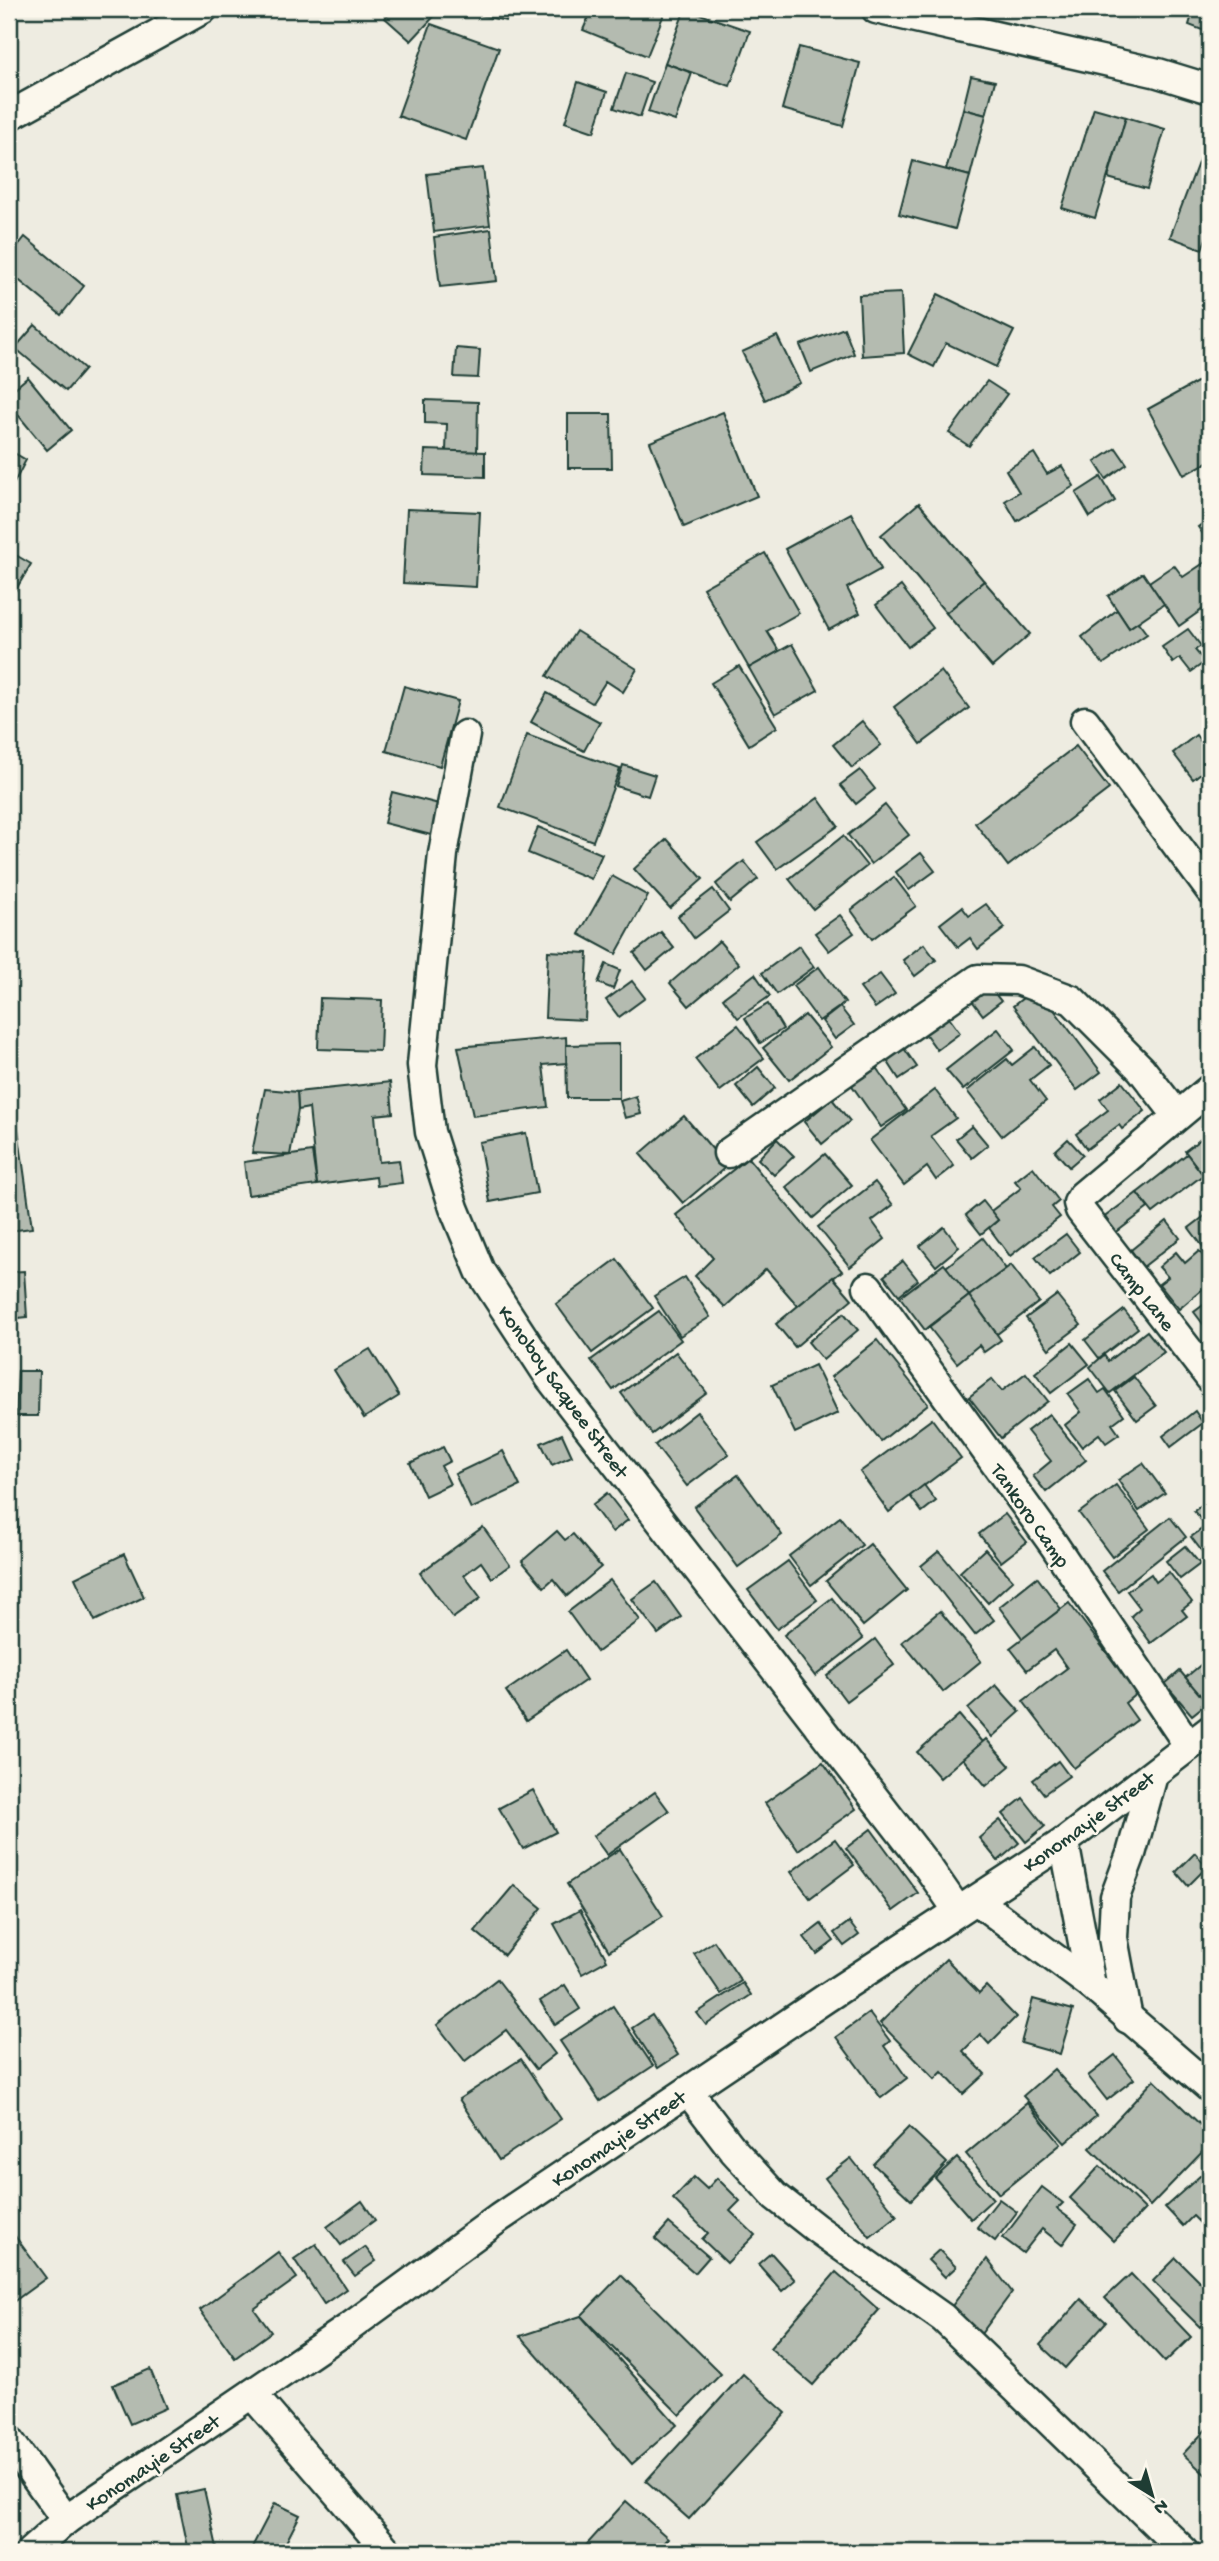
<svg xmlns="http://www.w3.org/2000/svg" width="1219" height="2561" font-family="'Gochi Hand',sans-serif">
	<rect width="100%" height="100%" fill="#eeece1"/>
	<filter id="ink" filterUnits="userSpaceOnUse"><feTurbulence type="fractalNoise" baseFrequency=".0143" numOctaves="2"/><feDisplacementMap in="SourceGraphic" scale="14" xChannelSelector="R" yChannelSelector="G"/><feConvolveMatrix kernelMatrix="1 2 1 2 8 2 1 2 1" color-interpolation-filters="sRGB"/></filter>
	<g filter="url(#ink)">
		<!-- building -->
		<g fill="#b4bbb0" stroke="#1f3d34" stroke-width="2">
			<path d="M394,9H441L411,41L385,18Z"/>
			<path d="M482,9H509L506,21L480,15Z"/>
			<path d="M592,9H666L647,56L583,30Z"/>
			<path d="M685,9L750,31L730,86L665,63Z"/>
			<path d="M1194,9H1210V33L1189,25Z"/>
			<path d="M431,24L499,48L466,140L398,116Z"/>
			<path d="M799,47L860,63L843,126L782,109Z"/>
			<path d="M665,63L692,73L675,121L648,112Z"/>
			<path d="M626,73L652,82L640,117L614,108Z"/>
			<path d="M971,76L995,81L986,115L963,109Z"/>
			<path d="M578,82L607,92L594,132L565,122Z"/>
			<path d="M1094,108L1126,117L1095,218L1062,208Z"/>
			<path d="M963,109L986,115L970,176L946,170Z"/>
			<path d="M1126,117L1165,129L1147,189L1108,178Z"/>
			<path d="M1210,131V228L1202,249L1170,237Z"/>
			<path d="M913,161L970,176L955,229L899,214Z"/>
			<path d="M483,168L490,225L434,232L427,174Z"/>
			<path d="M491,229L497,281L440,287L434,237Z"/>
			<path d="M25,237L84,286L61,315L9,272V257Z"/>
			<path d="M901,293L904,353L862,356L859,295Z"/>
			<path d="M938,294L1014,331L996,367L946,343L934,367L908,354Z"/>
			<path d="M35,325L85,369L66,391L15,348Z"/>
			<path d="M844,328L854,354L811,372L800,345Z"/>
			<path d="M777,336L800,383L765,400L742,352Z"/>
			<path d="M456,348L480,350L478,378L454,377Z"/>
			<path d="M1210,375V461L1184,475L1148,409Z"/>
			<path d="M28,377L71,430L47,450L9,404V393Z"/>
			<path d="M987,381L1007,394L969,446L949,433Z"/>
			<path d="M425,400L478,402L477,452L446,451L447,424L425,423Z"/>
			<path d="M723,412L757,496L684,527L650,442Z"/>
			<path d="M568,414H611L612,468H568Z"/>
			<path d="M1116,448L1127,464L1106,479L1095,462Z"/>
			<path d="M9,450L26,460L14,483L9,481Z"/>
			<path d="M425,450L485,452V477L424,475Z"/>
			<path d="M1034,453L1047,474L1062,466L1074,486L1017,521L1005,501L1019,492L1006,470Z"/>
			<path d="M1101,477L1115,501L1090,517L1076,493Z"/>
			<path d="M919,503L984,581L946,613L881,535Z"/>
			<path d="M407,509L480,512L476,587L403,583Z"/>
			<path d="M851,513L881,569L847,588L860,613L829,630L785,549Z"/>
			<path d="M1210,518V539L1208,541L1198,527Z"/>
			<path d="M9,551L31,564L9,601Z"/>
			<path d="M765,553L799,613L767,631L779,651L749,668L703,588Z"/>
			<path d="M1207,561L1210,566V604L1179,626L1149,582L1174,565L1183,577Z"/>
			<path d="M1143,573L1164,604L1129,628L1108,596Z"/>
			<path d="M984,581L1030,634L992,667L946,613Z"/>
			<path d="M901,586L933,628L908,647L876,605Z"/>
			<path d="M1117,610L1129,628L1138,622L1147,634L1103,664L1082,637Z"/>
			<path d="M1188,629L1201,646L1195,650L1205,662L1191,672L1180,658L1173,663L1162,647Z"/>
			<path d="M576,631L637,669L623,692L606,681L592,703L547,676Z"/>
			<path d="M792,644L818,690L775,714L749,668Z"/>
			<path d="M739,666L777,727L749,745L711,683Z"/>
			<path d="M941,671L969,708L921,744L894,707Z"/>
			<path d="M404,686L458,701L440,766L386,751Z"/>
			<path d="M547,693L600,722L584,751L531,722Z"/>
			<path d="M862,721L881,745L852,768L833,745Z"/>
			<path d="M527,735L620,769L593,841L500,807Z"/>
			<path d="M1196,735L1210,754V766L1193,779L1173,753Z"/>
			<path d="M1076,746L1109,789L1008,866L975,823Z"/>
			<path d="M623,765L655,775L648,796L616,786Z"/>
			<path d="M860,770L875,789L856,804L840,785Z"/>
			<path d="M392,792L439,804L431,835L384,823Z"/>
			<path d="M818,798L838,826L777,869L757,842Z"/>
			<path d="M885,805L909,835L871,864L848,835Z"/>
			<path d="M538,827L602,854L591,879L528,853Z"/>
			<path d="M843,836L867,866L813,909L789,879Z"/>
			<path d="M667,839L703,879L670,908L634,869Z"/>
			<path d="M921,853L935,871L909,890L896,872Z"/>
			<path d="M744,861L758,879L730,902L716,884Z"/>
			<path d="M612,876L648,896L616,954L579,934Z"/>
			<path d="M894,877L916,906L872,939L851,910Z"/>
			<path d="M713,889L729,911L694,938L678,916Z"/>
			<path d="M986,904L1005,928L978,949L970,938L958,947L940,924L962,907L969,916Z"/>
			<path d="M840,915L854,933L829,951L815,933Z"/>
			<path d="M661,932L674,948L647,970L634,953Z"/>
			<path d="M719,941L739,964L689,1006L670,983Z"/>
			<path d="M924,944L936,960L915,976L903,960Z"/>
			<path d="M799,946L814,967L777,994L762,973Z"/>
			<path d="M548,951L588,953L585,1020L545,1018Z"/>
			<path d="M606,964L620,970L613,989L598,983Z"/>
			<path d="M819,967L845,1003L819,1021L793,986Z"/>
			<path d="M755,974L770,996L738,1018L723,998Z"/>
			<path d="M880,974L895,994L875,1008L860,988Z"/>
			<path d="M632,981L645,998L619,1017L606,1000Z"/>
			<path d="M987,984L1001,1001L983,1015L970,998Z"/>
			<path d="M1037,987L1101,1072L1077,1090L1013,1006Z"/>
			<path d="M320,998L382,1000L380,1051L318,1049Z"/>
			<path d="M768,1004L783,1029L760,1043L745,1018Z"/>
			<path d="M840,1007L854,1025L835,1039L822,1021Z"/>
			<path d="M805,1015L831,1047L789,1080L763,1048Z"/>
			<path d="M947,1015L960,1033L937,1050L924,1032Z"/>
			<path d="M738,1025L764,1058L720,1091L695,1059Z"/>
			<path d="M998,1029L1014,1050L963,1090L946,1070Z"/>
			<path d="M566,1037L567,1063L543,1065L548,1107L473,1116L458,1047Z"/>
			<path d="M619,1044V1098H567L566,1045Z"/>
			<path d="M903,1047L917,1067L899,1079L886,1059Z"/>
			<path d="M1035,1047L1049,1065L1030,1080L1046,1101L1002,1136L967,1091L1007,1059L1012,1065Z"/>
			<path d="M870,1059L906,1110L881,1127L846,1077Z"/>
			<path d="M758,1067L775,1088L753,1107L736,1086Z"/>
			<path d="M390,1082L393,1113L375,1115L379,1162L399,1160L402,1183L377,1186L376,1177L317,1185L309,1108L298,1110L297,1092Z"/>
			<path d="M1122,1082L1145,1111L1122,1129L1119,1125L1087,1149L1076,1134L1108,1110L1100,1099Z"/>
			<path d="M265,1089L297,1092L298,1110L290,1155L252,1153Z"/>
			<path d="M935,1090L956,1118L931,1136L954,1166L936,1180L927,1167L904,1185L870,1140Z"/>
			<path d="M636,1096L641,1114L625,1118L620,1101Z"/>
			<path d="M832,1099L850,1121L822,1144L804,1122Z"/>
			<path d="M684,1116L727,1166L683,1203L640,1154Z"/>
			<path d="M17,1122L32,1228L9,1231V1124Z"/>
			<path d="M972,1126L988,1145L972,1158L956,1139Z"/>
			<path d="M1210,1132V1184L1185,1151Z"/>
			<path d="M526,1133L537,1193L490,1202L479,1142Z"/>
			<path d="M777,1139L794,1156L774,1175L758,1159Z"/>
			<path d="M1068,1139L1083,1155L1069,1167L1055,1151Z"/>
			<path d="M312,1152L317,1185L248,1195L244,1162Z"/>
			<path d="M825,1154L852,1185L813,1218L786,1187Z"/>
			<path d="M1187,1154L1203,1175L1153,1213L1137,1193Z"/>
			<path d="M748,1158L842,1271L798,1306L766,1269L725,1307L695,1276L713,1258L676,1215Z"/>
			<path d="M1033,1167L1059,1201L1052,1207L1060,1217L1010,1256L989,1228L998,1220L991,1211L1021,1188L1015,1181Z"/>
			<path d="M875,1182L893,1205L872,1221L885,1239L850,1267L818,1227Z"/>
			<path d="M1137,1193L1148,1208L1114,1234L1102,1219Z"/>
			<path d="M983,1201L998,1220L981,1234L966,1215Z"/>
			<path d="M1210,1212V1256L1189,1228Z"/>
			<path d="M1167,1221L1180,1238L1143,1267L1131,1250Z"/>
			<path d="M944,1227L959,1247L936,1266L920,1246Z"/>
			<path d="M1066,1234L1080,1252L1050,1276L1035,1257Z"/>
			<path d="M983,1238L1006,1269L969,1296L946,1267Z"/>
			<path d="M1199,1251L1210,1264V1283L1179,1309L1159,1284L1168,1277L1159,1267L1176,1252L1185,1263Z"/>
			<path d="M617,1259L653,1308L592,1353L556,1304Z"/>
			<path d="M903,1261L918,1280L899,1295L884,1276Z"/>
			<path d="M944,1264L969,1296L925,1330L900,1297Z"/>
			<path d="M1011,1265L1039,1302L997,1334L969,1296Z"/>
			<path d="M24,1271L27,1317L9,1319V1272Z"/>
			<path d="M685,1277L710,1317L680,1336L654,1296Z"/>
			<path d="M833,1277L852,1299L795,1347L776,1324Z"/>
			<path d="M1057,1295L1081,1325L1049,1349L1026,1318Z"/>
			<path d="M969,1296L1001,1340L984,1352L979,1345L957,1363L929,1327Z"/>
			<path d="M1210,1300V1333L1194,1312Z"/>
			<path d="M1124,1310L1138,1328L1099,1358L1085,1340Z"/>
			<path d="M659,1311L681,1340L613,1390L591,1360Z"/>
			<path d="M844,1313L858,1330L823,1360L808,1342Z"/>
			<path d="M1147,1331L1164,1352L1110,1393L1090,1367L1104,1355L1108,1361Z"/>
			<path d="M877,1340L928,1404L881,1441L831,1377Z"/>
			<path d="M1072,1343L1089,1364L1051,1393L1035,1373Z"/>
			<path d="M370,1349L399,1396L364,1418L334,1370Z"/>
			<path d="M676,1352L707,1393L652,1434L621,1393Z"/>
			<path d="M815,1365L838,1413L795,1433L772,1385Z"/>
			<path d="M18,1371H39L38,1416H16Z"/>
			<path d="M1026,1373L1048,1401L1001,1438L969,1397L992,1379L1002,1391Z"/>
			<path d="M1134,1377L1156,1406L1137,1420L1115,1391Z"/>
			<path d="M1089,1379L1099,1393L1105,1389L1124,1415L1112,1424L1119,1434L1106,1443L1099,1434L1082,1447L1065,1425L1081,1412L1068,1394Z"/>
			<path d="M1195,1411L1203,1423L1171,1447L1163,1436Z"/>
			<path d="M697,1412L729,1454L687,1486L655,1445Z"/>
			<path d="M1049,1414L1086,1460L1046,1492L1033,1476L1051,1461L1027,1431Z"/>
			<path d="M932,1419L961,1458L889,1512L860,1472Z"/>
			<path d="M562,1434L572,1456L552,1465L541,1443Z"/>
			<path d="M443,1447L450,1461L441,1466L450,1484L425,1496L410,1463Z"/>
			<path d="M503,1451L520,1486L471,1509L455,1474Z"/>
			<path d="M1143,1463L1165,1493L1139,1511L1118,1480Z"/>
			<path d="M738,1475L782,1535L738,1567L694,1507Z"/>
			<path d="M9,1485H15L18,1532H9Z"/>
			<path d="M924,1485L936,1501L922,1512L910,1496Z"/>
			<path d="M1116,1485L1149,1529L1112,1557L1079,1513Z"/>
			<path d="M607,1493L628,1520L612,1532L592,1505Z"/>
			<path d="M1210,1499V1521L1205,1525L1194,1511Z"/>
			<path d="M1005,1514L1027,1542L1001,1562L979,1534Z"/>
			<path d="M840,1517L862,1545L811,1585L789,1556Z"/>
			<path d="M1170,1517L1186,1537L1118,1591L1102,1571Z"/>
			<path d="M1206,1526L1210,1533V1555L1207,1558L1191,1537Z"/>
			<path d="M483,1527L510,1565L492,1578L481,1562L464,1575L481,1598L453,1618L420,1573Z"/>
			<path d="M557,1531L565,1540L573,1534L601,1567L567,1596L553,1579L544,1587L522,1561Z"/>
			<path d="M870,1544L907,1590L863,1626L826,1581Z"/>
			<path d="M1185,1546L1200,1564L1180,1579L1166,1561Z"/>
			<path d="M985,1549L1013,1580L988,1603L960,1572Z"/>
			<path d="M939,1551L994,1620L975,1635L921,1566Z"/>
			<path d="M124,1554L144,1597L95,1621L75,1578Z"/>
			<path d="M788,1561L817,1600L777,1629L748,1590Z"/>
			<path d="M1169,1572L1192,1602L1182,1610L1187,1616L1151,1643L1131,1616L1140,1608L1127,1591L1151,1574L1156,1582Z"/>
			<path d="M1037,1577L1061,1609L1023,1639L999,1607Z"/>
			<path d="M610,1580L640,1620L597,1652L568,1612Z"/>
			<path d="M656,1582L681,1617L658,1634L632,1599Z"/>
			<path d="M832,1598L863,1639L815,1676L784,1635Z"/>
			<path d="M1069,1603L1137,1693L1125,1703L1137,1720L1074,1768L1023,1701L1067,1668L1054,1650L1027,1670L1010,1648Z"/>
			<path d="M940,1611L981,1661L943,1692L902,1642Z"/>
			<path d="M875,1639L894,1665L846,1701L827,1676Z"/>
			<path d="M566,1650L586,1680L526,1721L506,1691Z"/>
			<path d="M1210,1657V1705L1209,1706L1185,1678Z"/>
			<path d="M1180,1671L1207,1703L1192,1715L1165,1684Z"/>
			<path d="M996,1685L1020,1712L992,1737L968,1709Z"/>
			<path d="M959,1715L982,1742L940,1778L917,1752Z"/>
			<path d="M986,1739L1010,1766L986,1786L963,1759Z"/>
			<path d="M1058,1761L1069,1776L1044,1794L1033,1780Z"/>
			<path d="M823,1762L856,1809L798,1850L765,1803Z"/>
			<path d="M533,1790L556,1832L523,1849L499,1808Z"/>
			<path d="M655,1792L669,1811L607,1855L593,1836Z"/>
			<path d="M1023,1798L1045,1826L1026,1842L1003,1814Z"/>
			<path d="M1000,1820L1019,1843L998,1861L979,1838Z"/>
			<path d="M871,1829L918,1893L893,1911L846,1848Z"/>
			<path d="M835,1839L854,1865L810,1898L791,1872Z"/>
			<path d="M620,1849L663,1916L609,1951L567,1884Z"/>
			<path d="M1195,1853L1207,1867L1188,1886L1176,1872Z"/>
			<path d="M514,1885L542,1908L504,1955L475,1931Z"/>
			<path d="M580,1910L607,1960L582,1974L554,1924Z"/>
			<path d="M849,1922L859,1935L844,1946L834,1933Z"/>
			<path d="M821,1924L834,1941L817,1954L804,1937Z"/>
			<path d="M714,1941L741,1981L721,1994L694,1954Z"/>
			<path d="M946,1959L979,1993L986,1986L1016,2017L989,2044L980,2034L963,2051L985,2074L963,2094L942,2072L935,2079L880,2023Z"/>
			<path d="M497,1979L555,2054L536,2069L506,2030L465,2061L437,2025Z"/>
			<path d="M743,1983L751,1995L706,2025L697,2013Z"/>
			<path d="M565,1985L580,2009L555,2025L540,2001Z"/>
			<path d="M1033,1999L1073,2010L1060,2054L1021,2043Z"/>
			<path d="M613,2006L653,2066L600,2101L560,2041Z"/>
			<path d="M869,2013L890,2041L884,2046L907,2078L881,2098L836,2037Z"/>
			<path d="M652,2015L678,2055L658,2068L632,2028Z"/>
			<path d="M1115,2055L1134,2079L1107,2100L1088,2076Z"/>
			<path d="M521,2059L561,2119L499,2160L459,2099Z"/>
			<path d="M1054,2069L1096,2116L1065,2143L1023,2096Z"/>
			<path d="M1154,2080L1210,2134V2144L1150,2206L1090,2148Z"/>
			<path d="M1027,2103L1061,2144L999,2194L966,2154Z"/>
			<path d="M909,2127L947,2163L911,2200L873,2164Z"/>
			<path d="M851,2158L897,2216L870,2237L825,2178Z"/>
			<path d="M957,2158L993,2199L971,2219L935,2178Z"/>
			<path d="M1100,2166L1145,2209L1114,2241L1070,2198Z"/>
			<path d="M1210,2167V2223L1205,2228L1193,2216L1183,2226L1165,2207Z"/>
			<path d="M694,2177L707,2189L717,2178L740,2201L730,2211L755,2235L727,2263L702,2239L708,2233L673,2199Z"/>
			<path d="M1042,2187L1063,2203L1057,2209L1077,2224L1062,2245L1042,2229L1023,2253L1003,2238Z"/>
			<path d="M999,2199L1017,2212L995,2241L977,2227Z"/>
			<path d="M362,2201L375,2220L341,2245L327,2227Z"/>
			<path d="M669,2223L709,2257L695,2273L655,2239Z"/>
			<path d="M9,2228L46,2278L9,2305Z"/>
			<path d="M316,2244L346,2289L324,2304L294,2259Z"/>
			<path d="M365,2247L376,2261L355,2276L344,2262Z"/>
			<path d="M939,2250L956,2267L945,2277L928,2260Z"/>
			<path d="M278,2252L297,2278L254,2309L271,2332L235,2358L200,2310Z"/>
			<path d="M771,2253L795,2280L782,2291L758,2264Z"/>
			<path d="M1176,2258L1210,2292V2316L1200,2327L1153,2281Z"/>
			<path d="M987,2259L1012,2292L975,2342L943,2318Z"/>
			<path d="M836,2272L879,2310L813,2385L770,2348Z"/>
			<path d="M1131,2274L1191,2337L1165,2362L1105,2298Z"/>
			<path d="M621,2275L721,2374L680,2415L581,2316Z"/>
			<path d="M1081,2299L1106,2322L1065,2368L1040,2345Z"/>
			<path d="M581,2316L677,2425L632,2464L520,2336Z"/>
			<path d="M150,2369L166,2408L130,2424L113,2385Z"/>
			<path d="M743,2374L786,2413L689,2519L646,2481Z"/>
			<path d="M1210,2425V2475L1208,2477L1183,2454Z"/>
			<path d="M204,2489L218,2552H189L177,2495Z"/>
			<path d="M626,2501L668,2538L655,2552H580Z"/>
			<path d="M275,2503L300,2515L281,2552H258L251,2549Z"/>
		</g>
		<g fill="none" stroke-linecap="round" stroke-linejoin="round">
			<defs>
				<g id="street">
					<path d="M876,9L1158,73L1210,89"/>
					<path d="M9,116L203,9"/>
					<path d="M1085,721L1210,890"/>
					<path d="M465,735L443,854L422,1065L430,1132L454,1208L480,1271L550,1378L927,1866L958,1911"/>
					<path d="M1210,1089L1082,1196L1078,1203L1080,1210L1210,1378"/>
					<path d="M728,1153L978,979L1018,980L1072,1000L1141,1069L1177,1115"/>
					<path d="M868,1287L1054,1545L1189,1746"/>
					<path d="M1064,1842L1091,1985"/>
					<path d="M976,1900L1091,1985L1210,2088"/>
					<path d="M1128,2019L1113,1938L1115,1897L1131,1854L1153,1775"/>
					<path d="M688,2091L734,2151L775,2196L817,2229L943,2318L1185,2552"/>
					<path d="M252,2394L388,2552"/>
					<path d="M9,2440L66,2520"/>
					<path d="M30,2552L66,2520L347,2329L499,2218L826,1998L1064,1842L1210,1730"/>
				</g>
			</defs>
			<!-- street casing -->
			<use href="#street" stroke="#1f3d34" stroke-width="33"/>
			<!-- street -->
			<use href="#street" stroke="#fbf7ec" stroke-width="28"/>
		</g>
	</g>
	<g text-anchor="middle" stroke-width="5" stroke-linejoin="round" paint-order="stroke">
		<!-- street labels -->
		<g font-size="21" fill="#1f3d34" stroke="#fbf7ec">
			<text transform="translate(1143 1291) rotate(52)" y="7">Camp Lane</text>
			<text transform="translate(564 1391) rotate(54)" y="7">Konoboy Saquee Street</text>
			<text transform="translate(1031 1515) rotate(55)" y="7">Tankoro Camp</text>
			<text transform="translate(1088 1821) rotate(-36)" y="7">Konomayie Street</text>
			<text transform="translate(618 2138) rotate(-34)" y="7">Konomayie Street</text>
			<text transform="translate(152 2462) rotate(-34)" y="7">Konomayie Street</text>
		</g>
	</g>
	<!-- margin -->
	<rect width="1219" height="2561" fill="none" stroke="#fbf7ec" stroke-width="35"/>
	<rect x="18" y="18" width="1184" height="2526" fill="none" stroke="#1f3d34" stroke-width="2.5" filter="url(#ink)"/>
	<!-- north arrow -->
	<g transform="translate(1152 2495) rotate(143)" stroke="#fbf7ec" stroke-width="5" paint-order="stroke">
	<path d="M0-5L12 26L0 18L-12 26Z" fill="#1f3d34"/>
	<text y="-10" font-size="19" font-weight="bold" text-anchor="middle" fill="#1f3d34">N</text>
	</g>
</svg>
